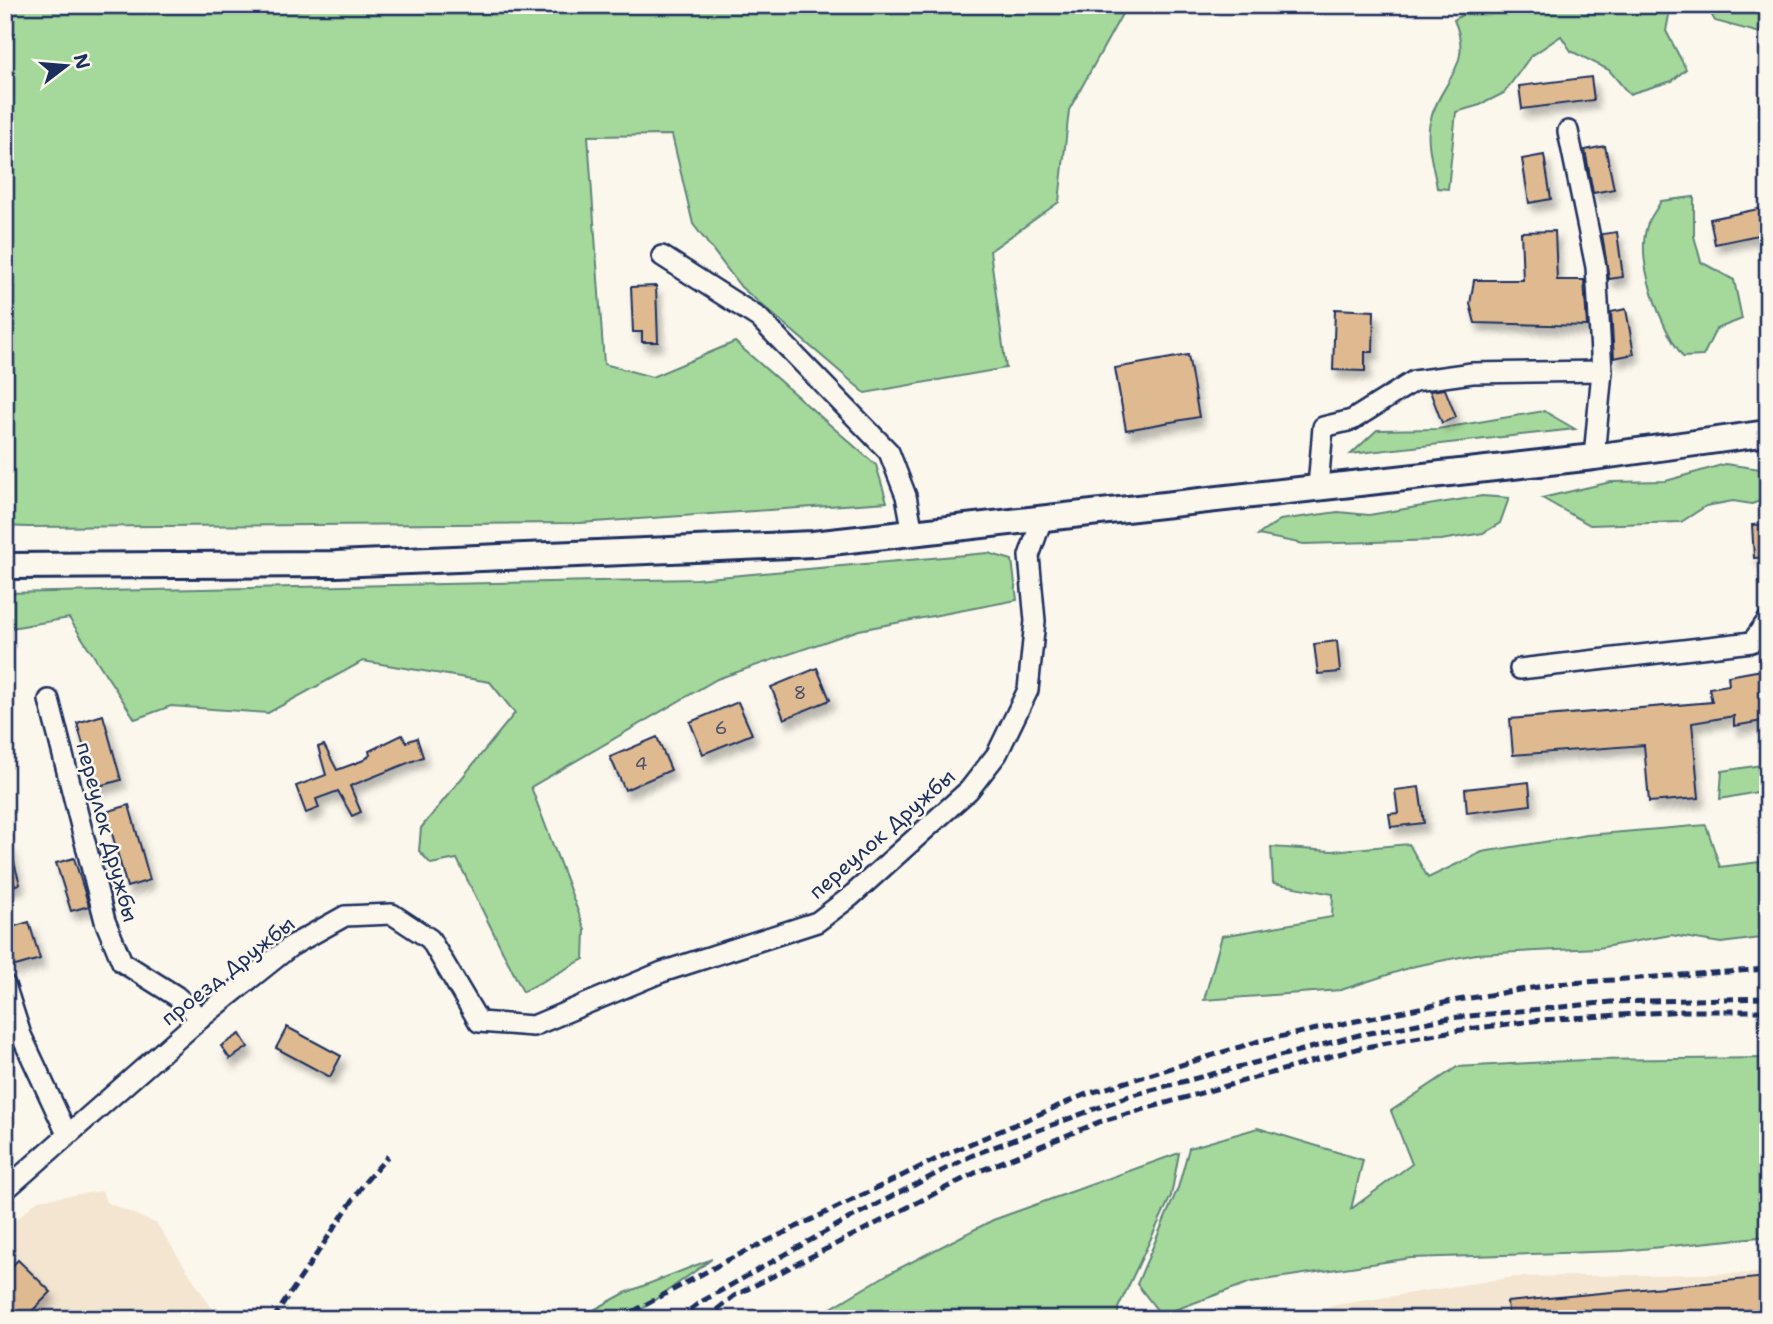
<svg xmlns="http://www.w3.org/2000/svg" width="1773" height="1324" font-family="'Shantell Sans',sans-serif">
	<defs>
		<filter id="shadow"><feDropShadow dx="4.5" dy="8" stdDeviation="3.5" flood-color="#0004"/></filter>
	</defs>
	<rect width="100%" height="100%" fill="#fbf7ec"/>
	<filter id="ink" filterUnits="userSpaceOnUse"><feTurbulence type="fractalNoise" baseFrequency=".0143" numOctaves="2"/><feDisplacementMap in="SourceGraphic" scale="14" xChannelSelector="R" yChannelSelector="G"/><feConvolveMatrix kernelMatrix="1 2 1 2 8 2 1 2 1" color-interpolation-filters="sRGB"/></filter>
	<g filter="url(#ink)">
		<!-- built -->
		<g fill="#f3e5d0">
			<path d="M102,1191L106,1202L157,1224L219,1319H5V1230L38,1200Z"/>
			<path d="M1768,1273V1319H1279L1336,1305L1514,1277Z"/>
		</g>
		<!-- green -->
		<g fill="#a5d99b" stroke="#60847c" stroke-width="2">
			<path d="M5,5H1127L1069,110L1059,202L990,251L1006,368L865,393L741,287L693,224L672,135L588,136L604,364L652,377L735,342L876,465L887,502L580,523L27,527L5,526Z"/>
			<path d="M1478,5H1671L1666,31L1686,69L1672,81L1629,94L1609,70L1571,51L1561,36L1530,57L1504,93L1480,105L1456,112L1448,189L1437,188C1434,169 1425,141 1430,122C1440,80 1475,67 1454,20Z"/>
			<path d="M1706,5H1768V35L1715,21Z"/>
			<path d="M1694,197V236L1701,262L1734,280L1742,319L1716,329L1703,356L1683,357C1661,327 1635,263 1647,226C1650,217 1657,209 1661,201Z"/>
			<path d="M1544,411L1575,429L1351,454L1377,430L1437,429Z"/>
			<path d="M1725,464L1768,470V498L1752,504L1733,501L1706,506L1681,522L1590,525L1542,498L1611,482L1666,481Z"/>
			<path d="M1482,496L1509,498L1500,523L1483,533L1441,540L1304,544L1258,535L1280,520L1338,512L1369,515Z"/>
			<path d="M988,553L1012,560L1017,600L859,630L717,679L531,787L585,930L584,959L523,992L457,859L431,864L419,851L421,828L515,713L490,682L363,661L268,713L171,706L135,719L69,618L5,629V593L696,579Z"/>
			<path d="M1768,764V790L1720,799L1722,771Z"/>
			<path d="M1706,825L1720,867L1768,861V937L1721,943L1671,935L1598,948L1476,954L1415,966L1341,990L1204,1000L1222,936L1332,917L1333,894L1273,883L1271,847L1332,851L1409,844L1428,878L1482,852L1587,835Z"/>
			<path d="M1768,1058V1236L1622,1251L1411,1258L1251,1282L1161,1315L1137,1284L1178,1188L1189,1148L1258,1128L1363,1160L1351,1209L1412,1164L1391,1111L1457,1067L1586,1060Z"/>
			<path d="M1179,1153L1171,1196L1118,1308V1319H813L888,1274L993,1220Z"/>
			<path d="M712,1259L628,1319H577L625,1293Z"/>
		</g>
		<!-- building -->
		<g fill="#dfba90" stroke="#1b2f5e" stroke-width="2" filter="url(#shadow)">
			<path d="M1591,77L1594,100L1522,109L1519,86Z"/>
			<path d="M1605,146L1614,189L1593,193L1585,150Z"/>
			<path d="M1544,155L1551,199L1529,203L1522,159Z"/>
			<path d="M1768,207V233L1715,244L1710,219Z"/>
			<path d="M1555,231L1557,280H1584L1587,326L1475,323L1470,304L1474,280H1523L1521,232Z"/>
			<path d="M1617,232L1623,277L1609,279L1602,234Z"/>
			<path d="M656,286L658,342H642V332H633L631,287Z"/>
			<path d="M1335,309L1374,311L1373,352H1365V371L1333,370Z"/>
			<path d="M1626,309L1634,354L1614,358L1611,312Z"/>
			<path d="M1188,355L1199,417L1126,430L1115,368Z"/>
			<path d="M1445,389L1456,417L1442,423L1430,391Z"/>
			<path d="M1768,524V557L1754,558L1752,525Z"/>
			<path d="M1337,641L1340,672L1318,674L1314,644Z"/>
			<path d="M817,668L830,700L784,719L771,687Z"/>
			<path d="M1762,670L1763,680L1768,679V720L1734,726V716L1692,723L1699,798L1649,802L1644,745L1513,755L1510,719L1712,702L1709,688L1729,685L1728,676Z"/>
			<path d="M738,702L752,734L703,754L690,722Z"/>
			<path d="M103,715L121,780L95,787L77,723Z"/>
			<path d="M402,735L406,742L417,738L423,757L350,786L361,812L352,816L338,791L316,799L319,808L306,813L296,786L326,775L318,747L324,745L337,770L364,760L370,755L369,751Z"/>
			<path d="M657,737L671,770L625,790L610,757Z"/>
			<path d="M1529,782L1531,805L1467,813L1465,789Z"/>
			<path d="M1419,787L1424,823L1391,827L1389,814L1398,813L1395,790Z"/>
			<path d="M129,805L150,880L127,887L106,812Z"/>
			<path d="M9,845L20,884L5,888V846Z"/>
			<path d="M74,858L89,906L71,911L56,863Z"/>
			<path d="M29,922L40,959L12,967L5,945V929Z"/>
			<path d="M287,1027L341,1056L330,1077L276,1048Z"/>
			<path d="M240,1034L248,1047L230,1059L221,1046Z"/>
			<path d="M18,1260L51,1292L24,1319H5V1273Z"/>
			<path d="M1767,1277L1768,1319H1509L1507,1302Z"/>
		</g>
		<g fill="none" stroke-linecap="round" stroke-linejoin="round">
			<defs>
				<g id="minor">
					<path d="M1568,131L1596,267L1602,371L1594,457"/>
					<path d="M662,256L759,318L889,452L906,496L913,533"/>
					<path d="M1318,487L1323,427L1352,420L1414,381L1472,373L1602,371"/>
					<path d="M1520,669L1752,642L1768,620"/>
					<path d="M49,700L105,921L122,962L176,996L201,1018"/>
					<path d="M5,985L21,1035L67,1134"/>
					<path d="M5,1190L201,1018L291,946L345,916L392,914L430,939L479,1022L533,1026L662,972L817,922L850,897L969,790L997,754L1028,690L1035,621L1029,556L1042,519"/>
				</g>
				<path id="major" d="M5,566L336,564L813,544L1594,457L1768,433"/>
			</defs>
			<!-- minor casing -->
			<use href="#minor" stroke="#1b2f5e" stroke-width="24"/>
			<!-- major casing -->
			<use href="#major" stroke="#1b2f5e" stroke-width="30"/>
			<!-- minor -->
			<use href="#minor" stroke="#fbf7ec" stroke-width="19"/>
			<!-- major -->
			<use href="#major" stroke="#fbf7ec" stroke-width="24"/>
			<!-- rail -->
			<g stroke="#1b2f5e" stroke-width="5" stroke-dasharray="10 5" stroke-linecap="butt">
				<path d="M273,1319L365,1182L388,1156"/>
				<path d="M619,1319L728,1260L951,1152L1084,1095L1259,1041L1458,1000L1556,984L1768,969"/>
				<path d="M678,1319L699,1303L850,1218L973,1155L1129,1096L1359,1035L1450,1018L1611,1002L1768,998"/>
				<path d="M705,1319L734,1296L975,1173L1099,1122L1360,1048L1453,1031L1541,1020L1683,1011H1768"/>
			</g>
		</g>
	</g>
	<g text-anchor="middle" stroke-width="5" stroke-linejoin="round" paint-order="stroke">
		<!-- number labels -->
		<g font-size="18" fill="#4c526a">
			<text x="800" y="699">8</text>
			<text x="721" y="734">6</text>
			<text x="641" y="770">4</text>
		</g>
		<!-- street labels -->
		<g font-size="21" fill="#1b2f5e" stroke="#fbf7ec">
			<text transform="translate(107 832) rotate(75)" y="7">переулок Дружбы</text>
			<text transform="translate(882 834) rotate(-41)" y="7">переулок Дружбы</text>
			<text transform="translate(228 971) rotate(-38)" y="7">проезд Дружбы</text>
		</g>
	</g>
	<!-- margin -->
	<rect width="1773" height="1324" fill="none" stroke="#fbf7ec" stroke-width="28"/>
	<rect x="14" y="14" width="1745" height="1296" fill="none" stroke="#1b2f5e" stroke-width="2.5" filter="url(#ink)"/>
	<!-- north arrow -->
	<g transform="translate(66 66) rotate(74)" stroke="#fbf7ec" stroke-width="5" paint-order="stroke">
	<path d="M0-5L12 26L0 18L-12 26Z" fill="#1b2f5e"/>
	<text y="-10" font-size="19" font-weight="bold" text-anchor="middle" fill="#1b2f5e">N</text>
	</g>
</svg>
